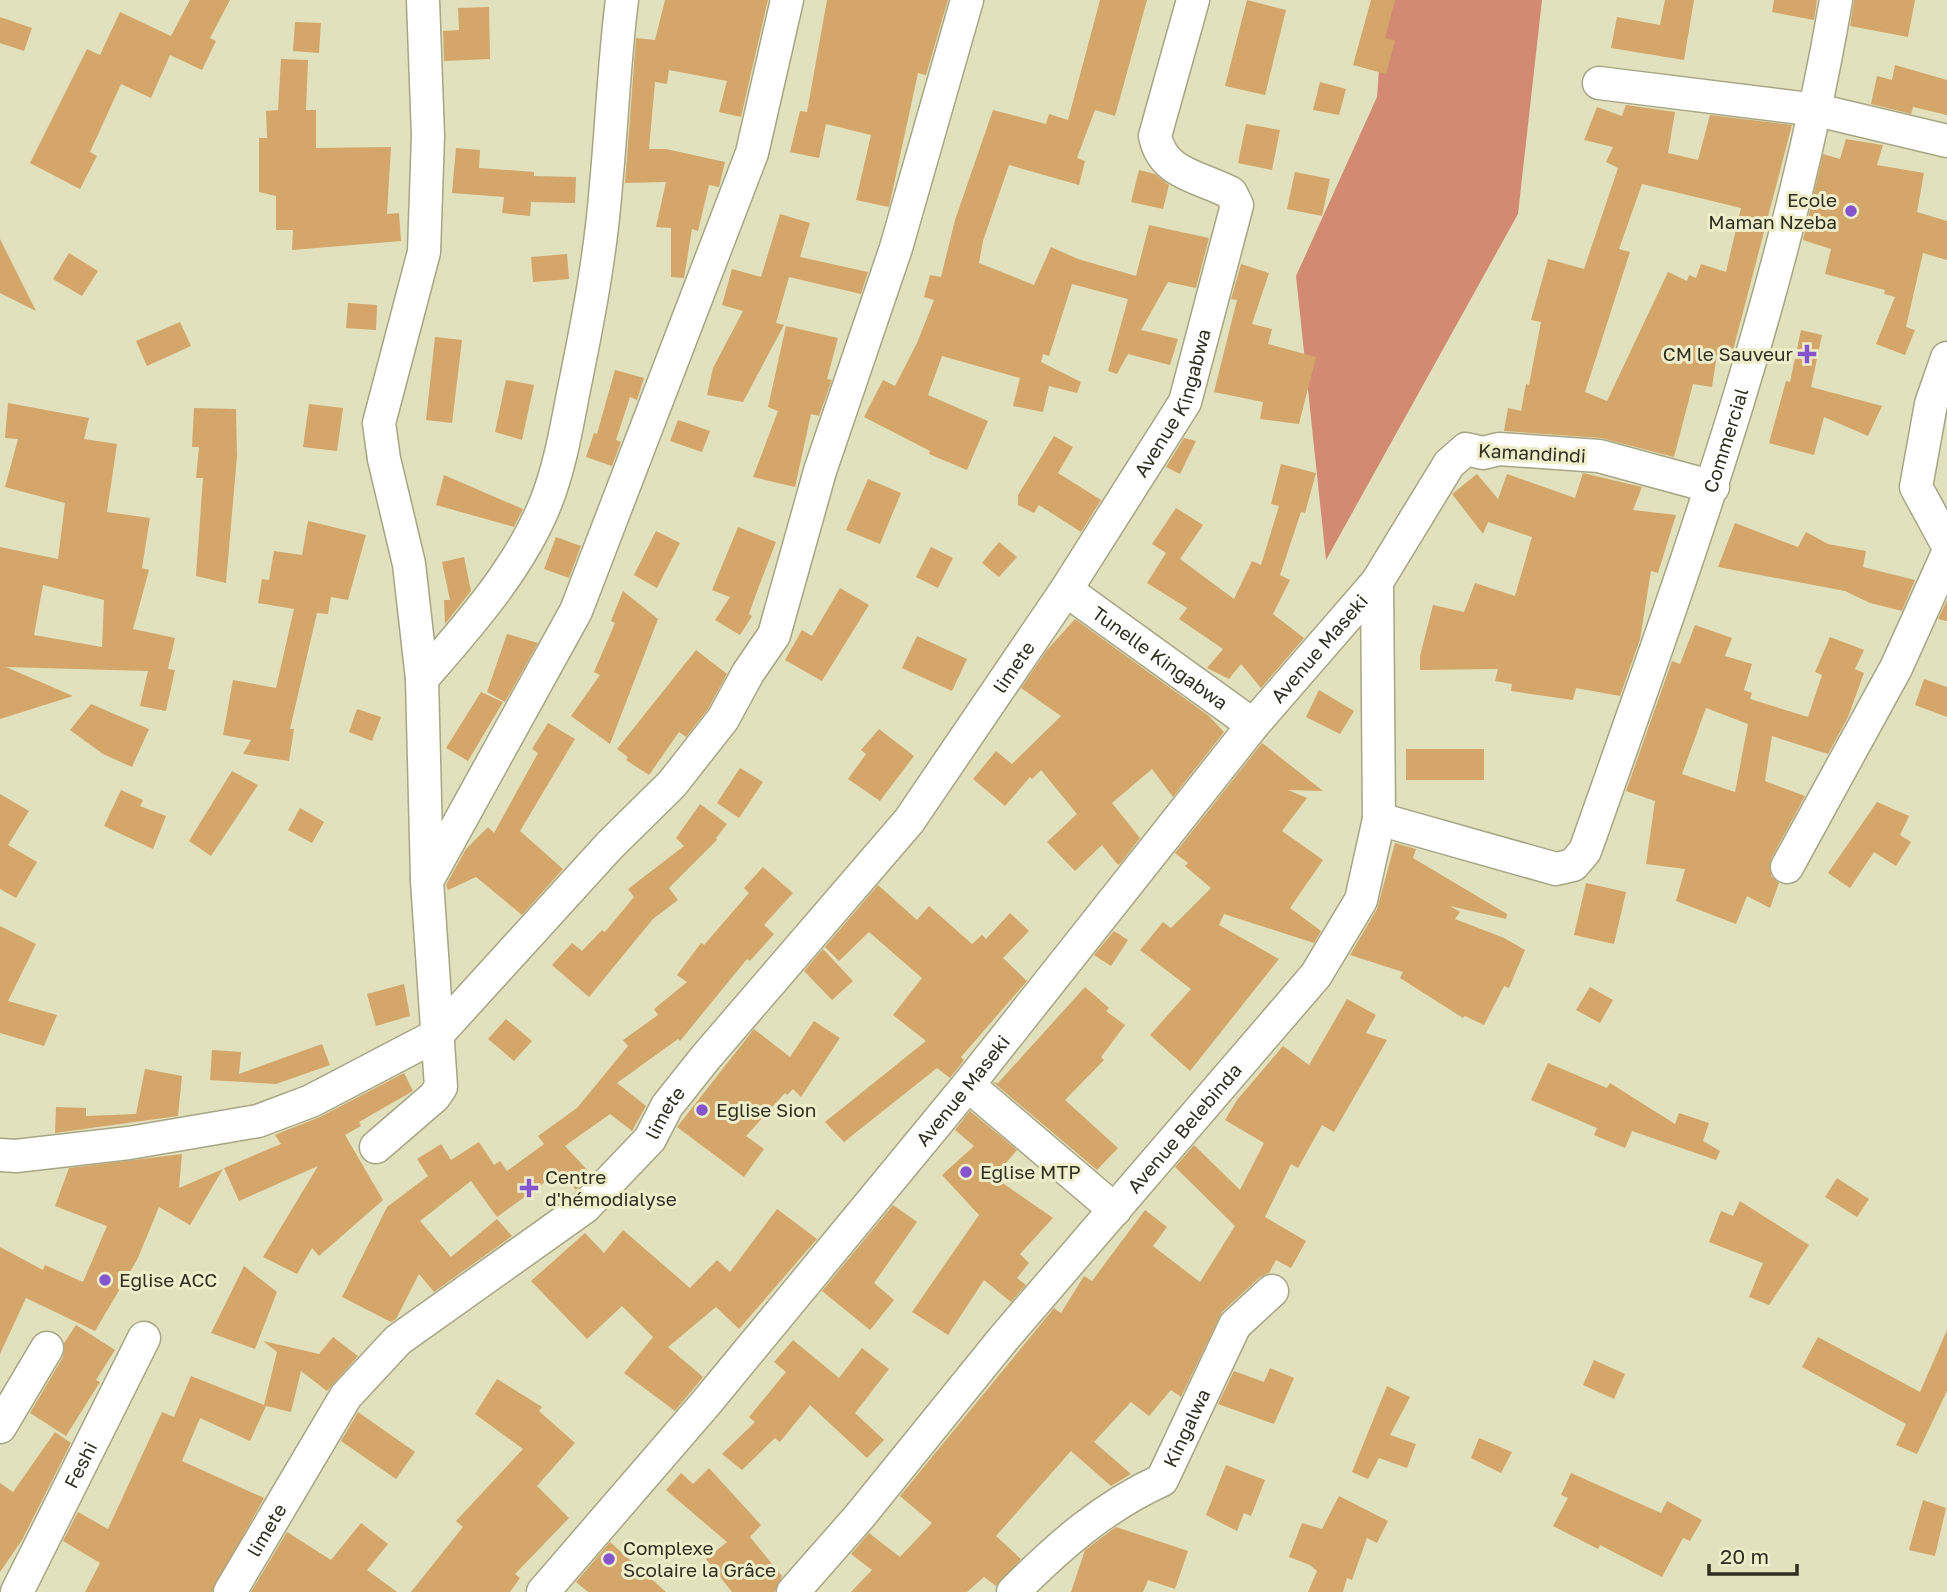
<svg xmlns="http://www.w3.org/2000/svg" width="1947" height="1592" font-family="'Golos Text',sans-serif">
	<rect width="100%" height="100%" fill="#e1e1be"/>
	<!-- forest -->
	<path fill="#d28b72" d="M1384,0H1542L1518,214L1326,560L1296,276L1377,97Z"/>
	<!-- building -->
	<g fill="#d4a66a" fill-rule="evenodd">
		<path d="M190,0H230L210,38L216,41L202,70L170,55L151,98L121,84L90,152L97,156L80,189L30,163L87,49L100,55L120,12L171,36Z"/>
		<path d="M665,0H768L741,117L719,112L727,81L669,70L667,84L655,82L649,149H666L725,162L719,187L709,185L698,231L692,229L684,278L671,277V228L656,227L666,182L625,183L636,38L655,40Z"/>
		<path d="M827,0H948L926,75L918,73L889,207L856,200L871,135L826,124L819,158L790,152L800,111L807,112Z"/>
		<path d="M1100,0H1147L1115,116L1095,110L1077,158L1085,161L1079,185L1009,165L983,241L979,263L1034,285L1051,247L1078,259L1136,276L1149,225L1209,238L1196,288L1168,282L1141,330L1178,339L1170,365L1128,354L1117,374L1108,371L1128,299L1072,284L1049,356L1043,354L1041,362L1081,382L1077,393L1049,386L1043,412L1013,406L1020,378L942,356L928,395L988,421L967,470L929,454L930,451L864,417L883,380L895,386L917,343L934,300L924,297L930,275L941,277L955,220L993,110L1046,124L1049,114L1068,120Z"/>
		<path d="M1247,0L1286,10L1265,95L1225,86Z"/>
		<path d="M1371,0H1395L1385,38L1395,41L1386,74L1353,65Z"/>
		<path d="M1665,0H1694L1684,60L1611,48L1617,17L1660,25Z"/>
		<path d="M1774,0H1817L1814,20L1772,12Z"/>
		<path d="M1854,0H1915L1908,37L1850,26Z"/>
		<path d="M489,7L490,59L444,61L443,31L459,30L458,8Z"/>
		<path d="M0,17L32,28L24,51L0,43Z"/>
		<path d="M295,22L321,23L319,53L293,51Z"/>
		<path d="M281,59L308,60L306,110H316V148L391,147L387,214L399,213L401,241L292,250L293,230H276V196L259,192V138H267L266,111L278,110Z"/>
		<path d="M1895,65L1947,80V115L1913,107L1911,114L1871,104L1877,76L1892,80Z"/>
		<path d="M1320,82L1346,89L1339,115L1313,110Z"/>
		<path d="M1626,105L1675,112L1668,153L1698,160L1710,115L1792,125L1731,358L1717,354L1712,387L1693,384L1674,457L1601,438L1504,431L1508,408L1521,411L1526,384L1529,385L1541,322L1531,320L1548,259L1584,269L1618,168L1606,162L1613,147L1584,140L1597,107L1622,116ZM1642,184L1741,208L1726,272L1701,264L1696,278L1689,275L1687,281L1668,272L1607,401L1585,392L1630,252L1619,249Z"/>
		<path d="M1246,124L1280,130L1272,170L1238,163Z"/>
		<path d="M1846,139L1883,145L1877,165L1924,173L1917,212L1947,221V260L1923,253L1906,327L1915,330L1905,355L1876,344L1895,297L1884,294L1885,290L1825,274L1831,249L1803,240L1823,154L1840,159Z"/>
		<path d="M456,148L480,150L479,168L534,172V176L576,177L575,203L531,202L530,216L502,213L504,197L452,193Z"/>
		<path d="M1139,170L1155,174L1169,185L1163,209L1131,202Z"/>
		<path d="M1295,172L1330,179L1322,216L1287,209Z"/>
		<path d="M780,214L810,223L800,257L868,272L861,294L789,277L776,323L784,325L743,402L707,395L713,368L743,311L722,305L732,269L761,277Z"/>
		<path d="M0,239L36,311L0,293Z"/>
		<path d="M69,253L98,271L82,296L53,279Z"/>
		<path d="M567,254L569,279L533,282L531,257Z"/>
		<path d="M1241,264L1269,273L1252,324L1272,329L1268,344L1316,357L1299,424L1260,419L1263,402L1214,392L1237,300L1231,299Z"/>
		<path d="M348,303L377,305L376,330L346,328Z"/>
		<path d="M180,322L191,346L147,366L136,341Z"/>
		<path d="M786,326L838,338L827,379L832,380L819,416L811,414L795,487L753,477L778,411L768,407Z"/>
		<path d="M1801,330L1822,335L1811,387L1882,406L1868,436L1824,417L1814,455L1769,443L1786,381L1790,382Z"/>
		<path d="M435,337L462,340L452,423L426,420Z"/>
		<path d="M615,370L644,378L637,400L630,397L616,440L621,442L612,466L586,457L594,433L597,434Z"/>
		<path d="M506,380L534,385L522,440L495,432Z"/>
		<path d="M8,403L89,418L84,439L117,444L107,512L150,518L142,568L149,570L133,629L175,638L168,669L175,670L166,711L140,706L148,671L6,667L73,696L0,719V547L58,559L65,503L5,487L18,439L5,438ZM43,585L104,600L102,647L34,635Z"/>
		<path d="M309,404L343,408L337,451L303,447Z"/>
		<path d="M194,408L236,409L237,456L226,583L196,576L203,478H196L199,447H192Z"/>
		<path d="M678,420L710,431L702,452L670,441Z"/>
		<path d="M1054,436L1073,447L1058,473L1101,500L1081,532L1039,505L1034,513L1018,505V495Z"/>
		<path d="M1184,438L1196,441L1180,474L1166,467Z"/>
		<path d="M1281,464L1316,473L1305,513L1301,512L1280,575L1290,580L1273,614L1304,638L1261,688L1241,664L1229,679L1207,668L1223,649L1179,619L1187,608L1147,583L1166,553L1152,544L1176,508L1203,525L1180,559L1234,599L1252,561L1261,565L1279,506L1271,504Z"/>
		<path d="M1583,473L1642,487L1633,510L1676,515L1658,573L1651,571L1640,639L1620,696L1576,688L1573,700L1511,691L1512,684L1495,681L1498,669L1420,670V656L1433,605L1464,612L1475,583L1515,596L1532,537L1488,522L1483,534L1452,494L1477,474L1498,499L1507,474L1575,498Z"/>
		<path d="M444,475L523,509L514,527L436,505Z"/>
		<path d="M868,479L901,493L880,544L846,530Z"/>
		<path d="M308,521L366,535L348,600L331,597L328,614L317,613L290,729H294L289,761L243,754L251,740L223,735L233,680L276,688L294,609L258,603L262,579L269,580L274,551L302,555Z"/>
		<path d="M1735,523L1798,547L1806,532L1828,544L1866,551L1863,567L1915,580L1902,611L1870,603L1845,591L1718,567Z"/>
		<path d="M738,527L776,542L759,586L749,614L752,616L740,635L715,620L730,597L712,590Z"/>
		<path d="M656,531L680,543L657,588L634,575Z"/>
		<path d="M556,537L581,546L569,578L544,569Z"/>
		<path d="M999,542L1017,557L999,577L982,563Z"/>
		<path d="M931,547L953,558L938,588L916,577Z"/>
		<path d="M464,557L471,591L445,624L444,600H450L442,562Z"/>
		<path d="M840,588L869,605L822,681L785,660L802,630L812,636Z"/>
		<path d="M623,591L658,619L610,744L571,716L600,675L594,672L615,623L611,621Z"/>
		<path d="M1947,600V621L1938,619Z"/>
		<path d="M1075,619L1209,716L1224,732L1173,797L1152,769L1112,803L1140,838L1121,863L1118,865L1102,845L1075,871L1047,842L1077,814L1041,770L1032,779L1030,777L1005,806L973,779L996,751L1012,764L1061,716L1021,688L1047,650Z"/>
		<path d="M1695,625L1732,638L1725,656L1752,664L1744,690L1752,693L1750,699L1808,717L1822,675L1815,672L1830,637L1864,650L1855,669L1864,673L1848,717L1828,754L1772,736L1765,781L1805,796L1771,859V876L1779,883L1770,908L1747,896L1736,924L1676,901L1685,869L1646,864L1655,801L1626,791L1672,661L1680,664ZM1706,708L1748,724L1735,792L1682,774Z"/>
		<path d="M507,634L538,643L505,702L487,692Z"/>
		<path d="M917,636L967,659L952,691L902,668Z"/>
		<path d="M696,650L727,674L708,709L686,737L679,732L649,775L626,760L628,757L617,749Z"/>
		<path d="M1924,679L1947,687V717L1915,705Z"/>
		<path d="M1319,690L1354,711L1340,734L1306,717Z"/>
		<path d="M481,692L503,702L468,761L446,748Z"/>
		<path d="M91,704L149,729L132,767L103,754L70,730Z"/>
		<path d="M357,709L381,717L372,741L349,732Z"/>
		<path d="M548,723L575,739L520,831L563,869L522,915L476,877L448,890L446,885L466,849L488,827L494,833L538,753L532,749Z"/>
		<path d="M879,729L914,756L880,801L848,779L866,754L861,750Z"/>
		<path d="M1262,743L1323,791L1288,790L1307,798L1282,831L1323,860L1290,908L1321,931L1314,943L1224,914L1219,925L1279,959L1190,1071L1150,1035L1191,989L1140,950L1163,922L1171,928L1211,888L1185,866L1188,863L1175,853Z"/>
		<rect x="1406" y="749" width="78" height="31"/>
		<path d="M740,768L763,782L739,818L717,803Z"/>
		<path d="M232,771L258,785L211,856L189,841Z"/>
		<path d="M121,790L143,800L140,806L166,816L153,849L104,826Z"/>
		<path d="M0,794L29,811L8,845L37,862L16,898L0,889Z"/>
		<path d="M1877,802L1909,816L1900,835L1911,842L1896,866L1874,852L1850,888L1828,873Z"/>
		<path d="M700,804L727,824L716,838L717,840L669,888L678,900L653,919L589,997L552,965L572,943L582,951L602,930L605,932L634,897L628,889L684,846L676,838Z"/>
		<path d="M300,808L324,822L312,843L288,830Z"/>
		<path d="M1395,843L1416,849L1413,858L1507,914L1506,919L1450,906L1460,912L1455,919L1504,938L1525,950L1509,988L1504,986L1484,1025L1465,1016L1463,1018L1400,978L1403,972L1350,955L1377,909Z"/>
		<path d="M763,867L793,893L764,925L774,934L750,961L747,959L680,1041L678,1039L617,1083L646,1106L632,1131L610,1114L565,1146L591,1174L576,1190L559,1172L497,1217L471,1181L420,1221L451,1257L497,1219L512,1236L434,1292L419,1274L396,1319L391,1322L342,1297L387,1207L428,1176L417,1159L441,1144L451,1160L479,1142L494,1165L500,1161L507,1171L544,1144L538,1136L577,1108L628,1046L623,1040L658,1015L654,1009L687,982L677,975L701,943L704,945L749,893L744,888Z"/>
		<path d="M1586,883L1626,892L1614,944L1574,935Z"/>
		<path d="M878,885L917,920L929,906L972,944L982,935L986,939L1010,913L1029,931L1003,958L1027,981L961,1057L964,1060L950,1078L937,1068L844,1142L825,1122L926,1041L893,1015L922,978L869,932L839,961L825,947Z"/>
		<path d="M0,926L36,944L8,1001L57,1015L44,1046L0,1033Z"/>
		<path d="M1114,931L1128,940L1111,966L1094,955Z"/>
		<path d="M823,949L853,981L832,1000L804,971Z"/>
		<path d="M404,984L410,1016L376,1026L367,994Z"/>
		<path d="M1085,987L1109,1008L1106,1011L1125,1025L1101,1057L1104,1060L1065,1100L1118,1148L1097,1170L993,1082L998,1083Z"/>
		<path d="M1590,987L1613,1000L1600,1023L1576,1010Z"/>
		<path d="M1347,999L1376,1015L1366,1033L1387,1040L1334,1132L1322,1125L1298,1168L1291,1164L1265,1217L1306,1241L1291,1268L1276,1260L1269,1273L1260,1277L1222,1312L1181,1397L1171,1390L1149,1416L1131,1402L1094,1442L1131,1474L1111,1486L1071,1451L996,1536L1021,1559L996,1586L984,1577L967,1592H851L872,1570L851,1554L869,1533L900,1557L932,1523L900,1496L1054,1308L1061,1313L1084,1276L1092,1281L1145,1210L1167,1227L1153,1246L1200,1282L1235,1226L1175,1167L1194,1145L1240,1190L1264,1143L1225,1120L1237,1100L1283,1046L1309,1065Z"/>
		<path d="M506,1019L532,1041L514,1061L488,1039Z"/>
		<path d="M814,1021L840,1038L801,1097L793,1089L787,1095L785,1093L746,1136L764,1149L744,1177L677,1127L754,1029L790,1057Z"/>
		<path d="M322,1044L330,1065L276,1084L210,1080L212,1050L241,1052L239,1074Z"/>
		<path d="M1548,1063L1607,1088L1610,1083L1675,1124L1679,1113L1709,1123L1703,1141L1720,1151L1716,1160L1632,1131L1625,1148L1594,1135L1597,1128L1531,1100Z"/>
		<path d="M145,1069L182,1076L178,1116L55,1133L56,1107L86,1108V1116L136,1114Z"/>
		<path d="M404,1073L413,1091L359,1122L361,1126L345,1135L383,1200L319,1256L312,1248L297,1274L263,1257L318,1166L239,1201L224,1168L281,1144L275,1135L282,1132L320,1117Z"/>
		<path d="M970,1111L1017,1150L994,1177L1053,1218L1020,1254L1029,1263L1017,1278L1026,1285L1011,1302L984,1280L948,1335L912,1312L979,1215L942,1175L974,1146L955,1130Z"/>
		<path d="M182,1154L179,1188L223,1169L190,1225L159,1207L137,1260L95,1331L26,1298L0,1354V1247L43,1270L45,1265L83,1282L107,1226L55,1206L69,1168Z"/>
		<path d="M1837,1178L1869,1199L1857,1217L1825,1197Z"/>
		<path d="M1740,1201L1809,1245L1769,1305L1749,1297L1763,1263L1709,1242L1721,1211L1733,1216Z"/>
		<path d="M893,1205L917,1222L874,1283L894,1300L870,1330L822,1291Z"/>
		<path d="M777,1209L817,1239L739,1329L716,1307L668,1347L703,1377L675,1411L624,1373L653,1337L622,1306L587,1339L531,1281L585,1233L604,1253L623,1230L690,1288L717,1260L730,1272Z"/>
		<path d="M244,1266L277,1292L255,1349L211,1333Z"/>
		<path d="M76,1325L115,1350L96,1380L100,1382L66,1436L30,1413L63,1357L64,1343Z"/>
		<path d="M1947,1330V1391L1917,1454L1896,1445L1906,1424L1802,1367L1818,1337L1920,1392Z"/>
		<path d="M333,1337L358,1356L327,1391L301,1371L291,1412L266,1406L250,1441L200,1418L182,1461L264,1498L212,1592H85L100,1563L63,1541L78,1512L108,1529L162,1412L174,1417L191,1376L264,1405L277,1352L263,1341L319,1354Z"/>
		<path d="M793,1340L839,1378L862,1348L889,1369L855,1413L884,1440L867,1458L810,1405L780,1442L775,1438L742,1470L722,1454L755,1422L749,1417L786,1372L774,1362Z"/>
		<path d="M1594,1360L1625,1374L1614,1399L1583,1385Z"/>
		<path d="M1270,1368L1294,1378L1274,1424L1218,1404L1234,1371L1264,1382Z"/>
		<path d="M497,1379L542,1407L539,1411L575,1443L537,1486L569,1518L515,1574L520,1578L510,1592H411L463,1527L456,1521L523,1449L475,1414Z"/>
		<path d="M1387,1386L1410,1397L1390,1435L1416,1444L1407,1468L1379,1458L1368,1479L1352,1472Z"/>
		<path d="M358,1412L415,1452L396,1479L341,1441Z"/>
		<path d="M55,1432L71,1443L22,1540L0,1572V1483L13,1492Z"/>
		<path d="M1479,1438L1512,1452L1501,1473L1471,1458Z"/>
		<path d="M1226,1465L1265,1480L1251,1516L1244,1513L1237,1531L1206,1515Z"/>
		<path d="M709,1468L761,1525L750,1537L782,1576L775,1592H732L706,1559L727,1542L666,1490L681,1473L693,1484Z"/>
		<path d="M1571,1473L1661,1513L1667,1501L1702,1520L1690,1541L1683,1538L1662,1577L1600,1545L1598,1549L1553,1526L1568,1498L1561,1495Z"/>
		<path d="M1339,1496L1388,1521L1377,1543L1367,1538L1352,1580L1347,1578L1343,1592H1308L1317,1571L1310,1565L1289,1557L1302,1523L1322,1529Z"/>
		<path d="M1923,1500L1946,1508L1935,1556L1909,1550Z"/>
		<path d="M361,1523L388,1544L367,1570L397,1592H251L287,1532L331,1560Z"/>
		<path d="M1116,1527L1188,1551L1175,1589L1148,1580L1143,1592H1071L1085,1550Z"/>
		<path d="M610,1542L666,1592H588L576,1582Z"/>
	</g>
	<g fill="none" stroke-linecap="round" stroke-linejoin="round">
		<defs>
			<g id="street">
				<path d="M423,0L428,136L424,252L379,423L384,459L409,564L422,679L427,879"/>
				<path d="M1599,83L1817,110L1947,141"/>
				<path d="M1947,358L1931,404L1916,487L1947,544"/>
				<path id="s1" d="M1066,590L1253,725"/>
				<path d="M422,679C468,626 520,568 546,502C560,467 567,425 574,389C588,321 601,253 606,185C612,123 614,62 622,0"/>
				<path id="s2" d="M1379,819L1556,869L1573,865L1585,851C1684,571 1786,294 1836,0"/>
				<path d="M1787,867L1896,668L1947,555"/>
				<path d="M968,1085L1115,1210"/>
				<path d="M376,1147L434,1097L441,1087L427,881L576,611L752,153L787,0"/>
				<path d="M0,1155L16,1156L129,1143L258,1121L311,1101L437,1035L610,845L672,784L723,719L748,673L774,635L820,471L896,248L967,0"/>
				<path d="M0,1427L47,1348"/>
				<path id="s3" d="M17,1592L144,1338"/>
				<path id="s4" d="M230,1592L346,1396L398,1340L585,1207L650,1139L667,1106L706,1057L909,821L1066,590L1185,402L1237,205L1231,193C1199,176 1163,175 1155,136L1193,0"/>
				<path id="s5" d="M543,1592L706,1403L968,1085L1253,725L1377,582L1449,464L1466,449L1483,453L1499,449L1599,456L1713,487"/>
				<path id="s6" d="M793,1592L859,1517L1004,1338L1316,975L1361,900L1379,819L1377,582"/>
				<path id="s7" d="M1013,1592C1059,1546 1103,1507 1162,1480L1235,1325L1272,1291"/>
			</g>
		</defs>
		<!-- street casing -->
		<use href="#street" stroke="#a6a584" stroke-width="35"/>
		<!-- street -->
		<use href="#street" stroke="#fff" stroke-width="32"/>
	</g>
	<!-- markers -->
	<g fill="#8555ce" stroke="#eeeecb" stroke-width="2.5">
		<circle cx="1851" cy="211" r="7"/>
		<path d="M1803.5 343.5h7v7h7v7h-7v7h-7v-7h-7v-7h7z"/>
		<circle cx="702" cy="1110" r="7"/>
		<circle cx="966" cy="1172" r="7"/>
		<path d="M525.5 1177.5h7v7h7v7h-7v7h-7v-7h-7v-7h7z"/>
		<circle cx="105" cy="1280" r="7"/>
		<circle cx="609" cy="1559" r="7"/>
	</g>
	<g text-anchor="middle" stroke-width="6" stroke-linejoin="round" paint-order="stroke">
		<!-- poi labels -->
		<g font-size="19" fill="#2e2e21" stroke="#eeeecb" text-anchor="start">
			<text x="1837" y="207" text-anchor="end">Ecole<tspan x="1837" dy="22">Maman Nzeba</tspan></text>
			<text x="1793" y="361" text-anchor="end">CM le Sauveur</text>
			<text x="716" y="1117">Eglise Sion</text>
			<text x="980" y="1179">Eglise MTP</text>
			<text x="545" y="1184">Centre<tspan x="545" dy="22">d'hémodialyse</tspan></text>
			<text x="119" y="1287">Eglise ACC</text>
			<text x="623" y="1555">Complexe<tspan x="623" dy="22">Scolaire la Grâce</tspan></text>
		</g>
		<!-- street labels -->
		<g font-size="19" fill="#2e2e21" stroke="#eeeecb">
			<text dy="7" stroke="none"><textPath href="#s4" startOffset="1535">Avenue Kingabwa</textPath></text>
			<text dy="7" stroke="none"><textPath href="#s2" startOffset="654">Commercial</textPath></text>
			<text transform="translate(1532 453) rotate(3)" y="7">Kamandindi</text>
			<text dy="7" stroke="none"><textPath href="#s5" startOffset="1222">Avenue Maseki</textPath></text>
			<text dy="7" stroke="none"><textPath href="#s1" startOffset="116">Tunelle Kingabwa</textPath></text>
			<text dy="7" stroke="none"><textPath href="#s4" startOffset="1225">limete</textPath></text>
			<text dy="7" stroke="none"><textPath href="#s5" startOffset="654">Avenue Maseki</textPath></text>
			<text dy="7" stroke="none"><textPath href="#s4" startOffset="658">limete</textPath></text>
			<text dy="7" stroke="none"><textPath href="#s6" startOffset="607">Avenue Belebinda</textPath></text>
			<text dy="7" stroke="none"><textPath href="#s7" startOffset="245">Kingalwa</textPath></text>
			<text dy="7" stroke="none"><textPath href="#s3" startOffset="142">Feshi</textPath></text>
			<text dy="7" stroke="none"><textPath href="#s4" startOffset="72">limete</textPath></text>
		</g>
	</g>
	<!-- scale -->
	<path d="M1709 1564v10h88v-10" fill="none" stroke="#2e2e21" stroke-width="3.5"/>
	<text x="1720" y="1564" font-size="21" fill="#2e2e21" stroke="#eeeecb" stroke-width="5" paint-order="stroke">20 m</text>
</svg>
